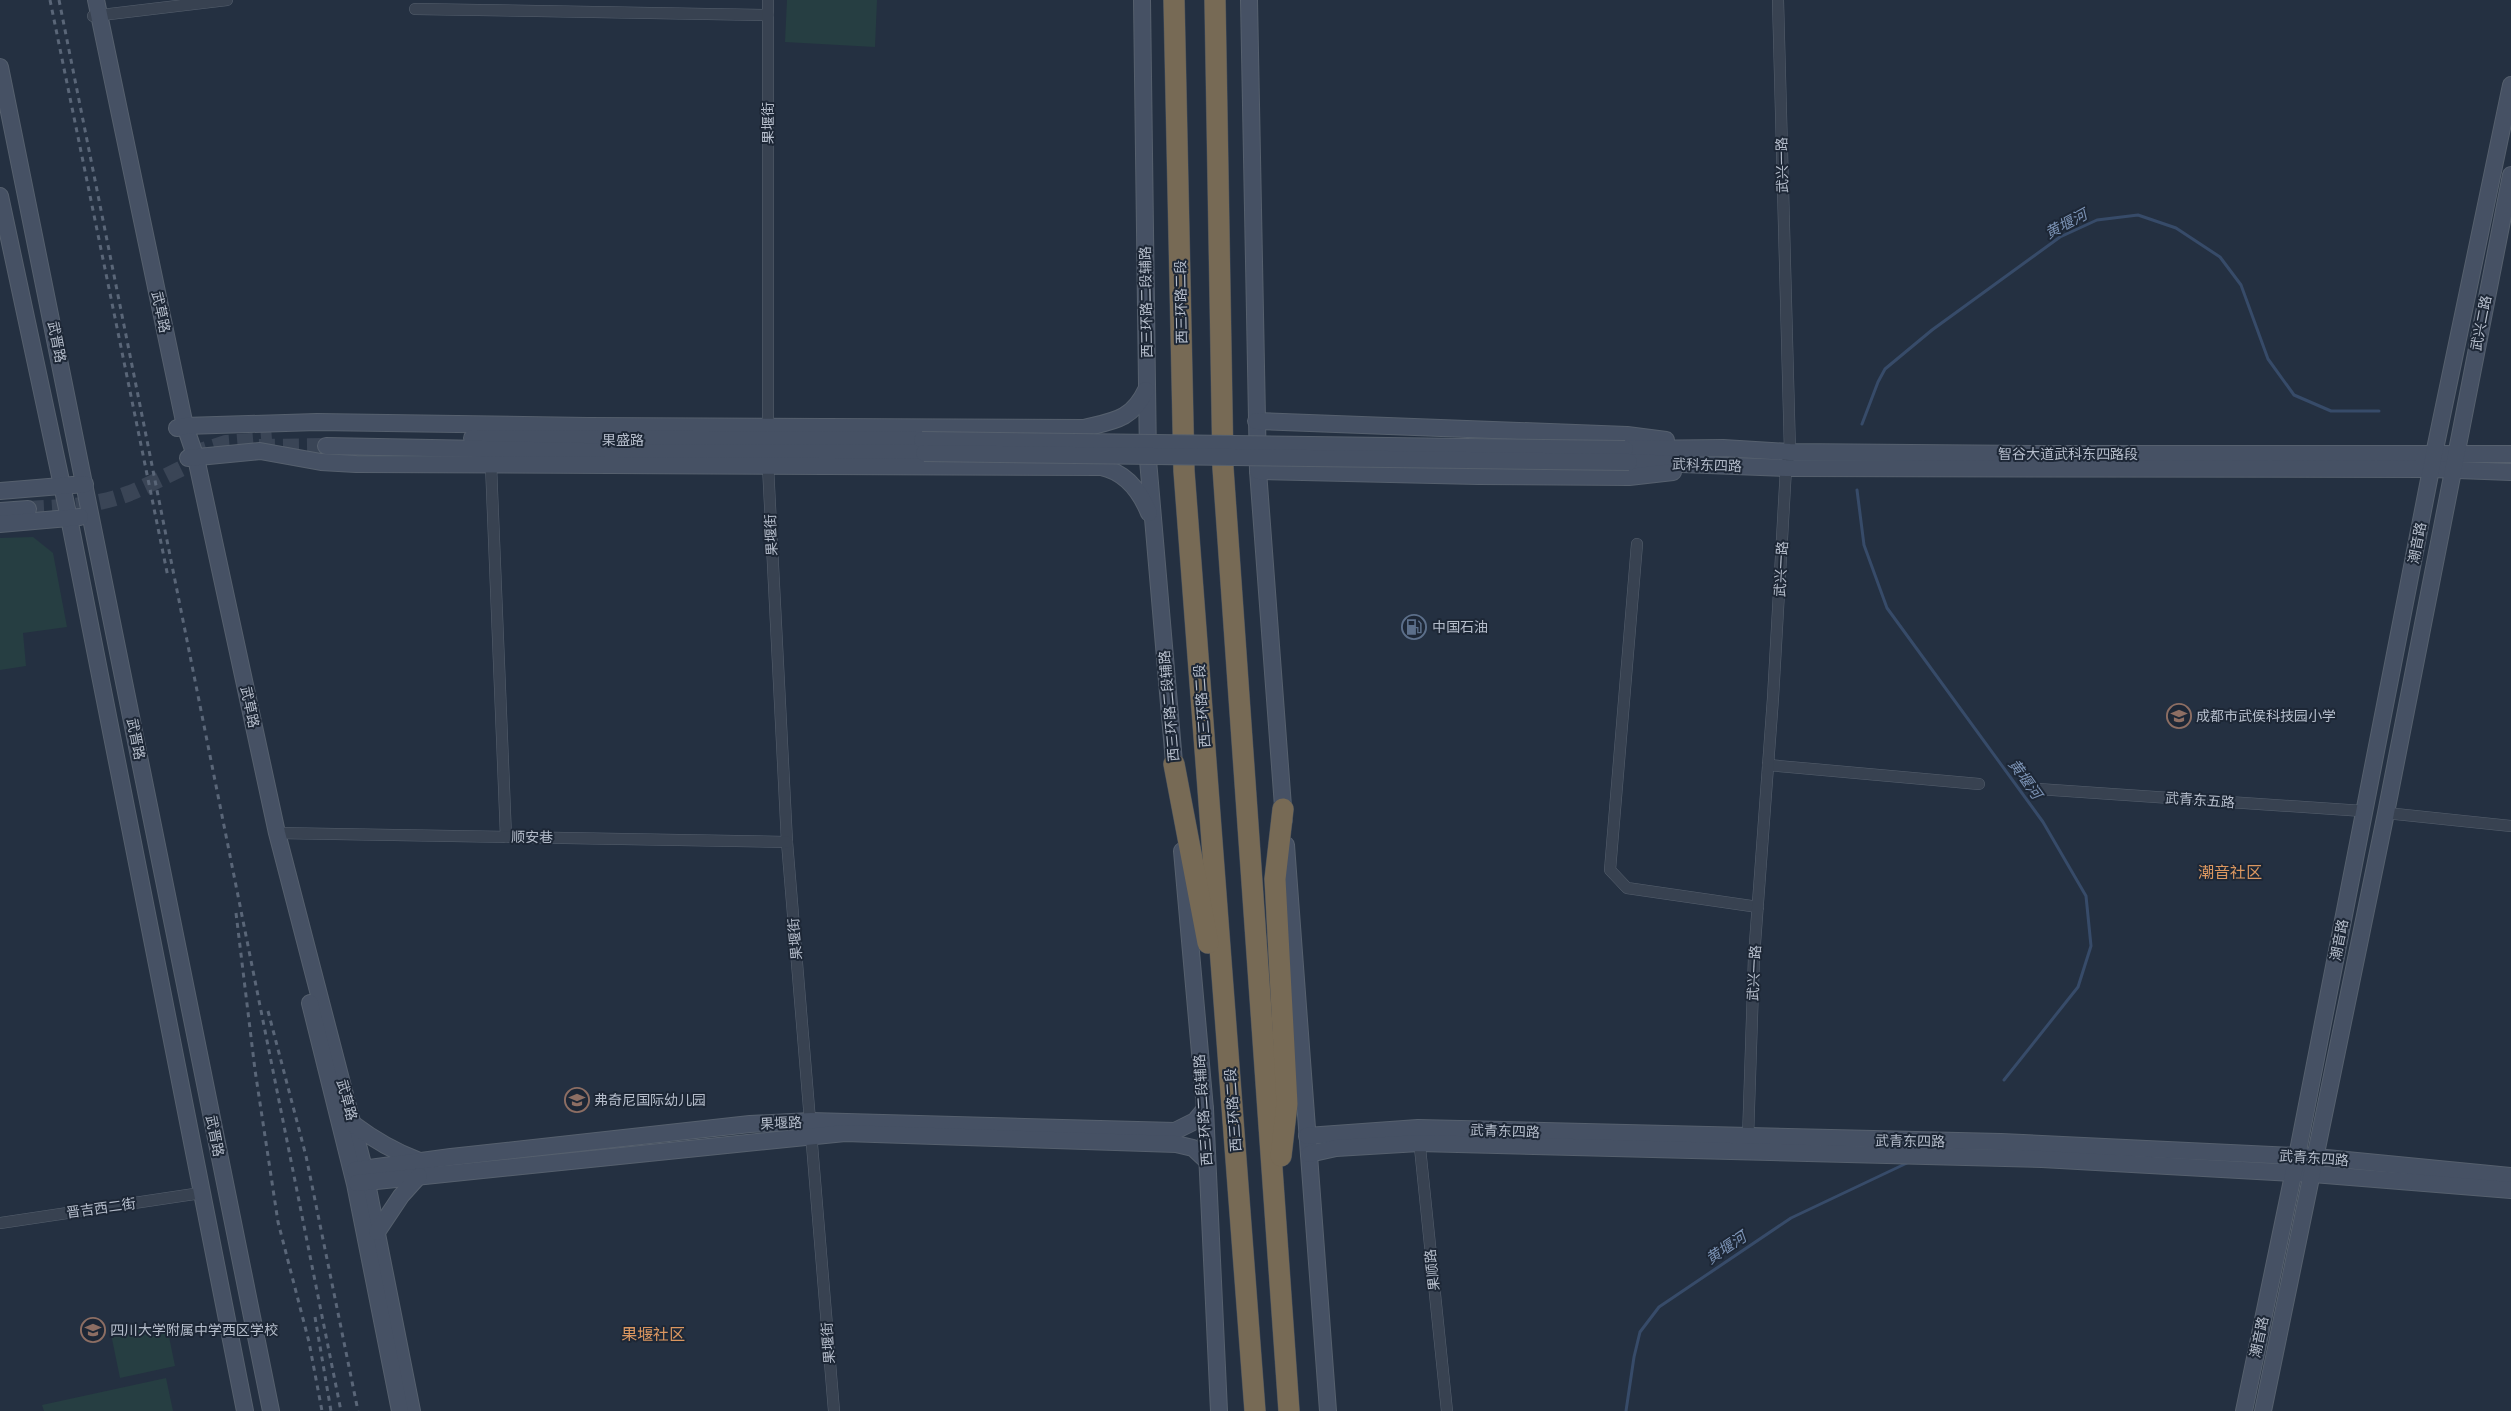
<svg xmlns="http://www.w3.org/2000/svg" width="2511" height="1411" font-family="'Source Sans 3','Noto Sans SC',sans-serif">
	<rect width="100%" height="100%" fill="#243041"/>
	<!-- park -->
	<g fill="#263e42">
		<path d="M787,0H877L875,47L785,42Z"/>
		<path d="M33,537L53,553L67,627L23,633L26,666L0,670V538Z"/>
		<path d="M166,1322L175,1366L120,1378L111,1334Z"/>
		<path d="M166,1378L173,1411H44L42,1405Z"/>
	</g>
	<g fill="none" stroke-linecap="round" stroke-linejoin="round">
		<!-- stream -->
		<g stroke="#374b69" stroke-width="3">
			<path d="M1862,424L1878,382L1885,369L1932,330L2060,237L2097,220L2138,215L2176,228L2220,257L2241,285L2268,359L2294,395L2331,411H2379"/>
			<path d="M1857,490L1864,545L1887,608L2043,822L2086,896L2091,946L2078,987L2004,1080"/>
			<path d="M1626,1411L1634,1357L1640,1332L1659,1307L1791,1218L1907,1163"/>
		</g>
		<!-- secondary-tunnel -->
		<g stroke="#3a4556" stroke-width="16" stroke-dasharray="16 8" stroke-linecap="butt">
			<path d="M259,447L326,446"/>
			<path d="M191,454L226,443L272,439"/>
			<path d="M28,509C63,507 97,506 130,493C156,482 181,468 206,457"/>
		</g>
		<defs>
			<g id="street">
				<path d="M415,9L768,15"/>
				<path d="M93,16L227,0"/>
				<path d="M768,426V0"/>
				<path d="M491,465L506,837"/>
				<path d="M768,466L787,842L834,1411"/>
				<path d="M1637,544L1610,870L1627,888L1758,907"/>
				<path d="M1768,765L1979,784"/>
				<path d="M2038,789L2363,811"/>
				<path d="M2386,813L2511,826"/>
				<path d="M277,833L787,842"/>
				<path d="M1419,1138L1447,1411"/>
				<path d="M1748,1138L1754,957L1773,698L1786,468L1790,452L1778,0"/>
				<path d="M0,1223L201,1193"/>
			</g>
			<g id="secondary">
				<path d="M96,0L185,426L196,458L277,833L364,1168L412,1411"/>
				<path d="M1142,0L1148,460L1175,774"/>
				<path d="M1249,0L1258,471L1284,820"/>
				<path d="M0,67L271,1411"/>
				<path d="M0,196L69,518L245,1411"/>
				<path d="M1256,421L1627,435L1666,440"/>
				<path d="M177,428L185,426L317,422L588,426L1084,428C1113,421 1132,420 1146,390"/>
				<path d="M472,438L922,440"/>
				<path d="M326,446L635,452L924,453"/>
				<path d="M1625,449L1723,448L1790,452L2038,454H2511"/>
				<path d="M188,458L260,451L321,462L356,464L1101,467C1125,472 1140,491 1149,513"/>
				<path d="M1629,462L1786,468L2432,469L2511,472"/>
				<path d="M1258,471L1478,476L1629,477L1673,472"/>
				<path d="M0,491L85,484"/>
				<path d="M0,511L28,509"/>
				<path d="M0,524L80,517"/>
				<path d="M1286,845L1328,1411"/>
				<path d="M1182,851L1205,1109L1219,1411"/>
				<path d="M310,1003L355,1184L400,1411"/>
				<path d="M353,1124C373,1139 393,1151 417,1160"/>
				<path d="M1307,1136L1418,1128L2001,1142L2316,1157L2511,1176"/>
				<path d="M1309,1154L1336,1148L1419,1143L2042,1159L2313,1174L2511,1190"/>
				<path d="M355,1170L451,1157L750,1124L811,1121L1175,1131L1195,1121L1205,1109"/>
				<path d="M357,1183L845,1133L1176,1144L1193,1148L1207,1161"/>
				<path d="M377,1232L401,1196L419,1176"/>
				<path d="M2244,1411L2297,1156L2434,454L2511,85"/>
				<path d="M2263,1411L2386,813L2511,175"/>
			</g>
			<g id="highway">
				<path d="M1174,0L1184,471L1255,1411"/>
				<path d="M1215,0L1223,468L1289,1411"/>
				<path d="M1174,764L1208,943"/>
				<path d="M1281,1156L1287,1104L1275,879L1283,809"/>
			</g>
		</defs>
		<!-- street casing -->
		<use href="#street" stroke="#56606e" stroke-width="12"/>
		<!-- secondary casing -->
		<use href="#secondary" stroke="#56606e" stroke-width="18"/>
		<!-- highway casing -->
		<use href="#highway" stroke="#434d5b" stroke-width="22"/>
		<!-- street -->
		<use href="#street" stroke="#384251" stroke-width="11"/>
		<!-- secondary -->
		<use href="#secondary" stroke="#465164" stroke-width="16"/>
		<!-- highway -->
		<use href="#highway" stroke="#776a55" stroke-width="21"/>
		<!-- rail -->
		<g stroke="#5a6678" stroke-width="3" stroke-dasharray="5 5" stroke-linecap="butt">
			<path d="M50,0L168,577"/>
			<path d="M59,0L341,1411"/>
			<path d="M236,913L255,1070L278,1222L309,1342L322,1411"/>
			<path d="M268,1011L306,1156L358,1411"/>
			<path d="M315,1317L331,1411"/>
		</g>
		<defs>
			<g id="secondary-bridge">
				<path d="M922,440L1625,449"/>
				<path d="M924,453L1629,462"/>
			</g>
		</defs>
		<!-- secondary-bridge casing -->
		<use href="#secondary-bridge" stroke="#56606e" stroke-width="18" stroke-linecap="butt"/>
		<!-- secondary-bridge -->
		<use href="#secondary-bridge" stroke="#465164" stroke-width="16"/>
	</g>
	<!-- icons -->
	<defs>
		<symbol id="fuel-ring" viewBox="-11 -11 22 22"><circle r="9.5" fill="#1d2736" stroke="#5c6f8a" stroke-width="1.5"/><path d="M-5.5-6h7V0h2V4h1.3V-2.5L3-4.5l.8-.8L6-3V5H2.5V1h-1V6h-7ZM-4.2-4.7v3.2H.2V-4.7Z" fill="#5c6f8a"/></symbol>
		<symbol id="school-ring" viewBox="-11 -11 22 22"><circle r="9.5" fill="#1d2736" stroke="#8d6e63" stroke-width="1.5"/><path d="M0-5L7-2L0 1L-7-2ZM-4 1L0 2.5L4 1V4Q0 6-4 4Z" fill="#8d6e63"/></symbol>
	</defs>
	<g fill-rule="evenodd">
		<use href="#fuel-ring" x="1400" y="613" width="28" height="28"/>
		<use href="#school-ring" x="2165" y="702" width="28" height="28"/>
		<use href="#school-ring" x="563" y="1086" width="28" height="28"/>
		<use href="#school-ring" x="79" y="1316" width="28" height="28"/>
	</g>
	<g text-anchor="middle" stroke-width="4" stroke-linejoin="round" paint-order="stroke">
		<!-- street labels -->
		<g font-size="14" fill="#b5bdcb" stroke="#1d2736">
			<text transform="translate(768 123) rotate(-90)" y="5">果堰街</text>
			<text transform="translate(1782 165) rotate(-91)" y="5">武兴一路</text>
			<text transform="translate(1146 302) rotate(-91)" y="5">西三环路二段辅路</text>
			<text transform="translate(1181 302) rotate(-91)" y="5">西三环路二段</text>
			<text transform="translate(161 312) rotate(78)" y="5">武草路</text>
			<text transform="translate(2481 323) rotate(-79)" y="5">武兴二路</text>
			<text transform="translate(57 342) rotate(79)" y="5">武晋路</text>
			<text x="623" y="445">果盛路</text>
			<text x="2068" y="459">智谷大道武科东四路段</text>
			<text transform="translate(1707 465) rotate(2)" y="5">武科东四路</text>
			<text transform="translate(771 535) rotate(-93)" y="5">果堰街</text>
			<text transform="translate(2417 543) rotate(-79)" y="5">潮音路</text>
			<text transform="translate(1781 569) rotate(-87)" y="5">武兴一路</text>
			<text transform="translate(1169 706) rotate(-95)" y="5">西三环路二段辅路</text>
			<text transform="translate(1202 706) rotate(-94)" y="5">西三环路二段</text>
			<text transform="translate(250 707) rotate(78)" y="5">武草路</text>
			<text transform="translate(136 739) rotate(79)" y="5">武晋路</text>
			<text transform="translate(2200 800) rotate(4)" y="5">武青东五路</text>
			<text transform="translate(532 837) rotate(1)" y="5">顺安巷</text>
			<text transform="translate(795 939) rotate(-95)" y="5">果堰街</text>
			<text transform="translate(2339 940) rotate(-79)" y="5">潮音路</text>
			<text transform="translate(1754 973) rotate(-87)" y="5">武兴一路</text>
			<text transform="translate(347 1100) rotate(75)" y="5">武草路</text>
			<text transform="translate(1203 1110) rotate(-94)" y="5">西三环路二段辅路</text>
			<text transform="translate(1233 1110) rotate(-94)" y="5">西三环路二段</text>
			<text transform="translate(781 1123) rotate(-3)" y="5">果堰路</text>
			<text transform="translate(1505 1131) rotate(2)" y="5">武青东四路</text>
			<text transform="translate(215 1136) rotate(79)" y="5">武晋路</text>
			<text transform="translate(1910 1141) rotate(1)" y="5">武青东四路</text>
			<text transform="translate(2314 1158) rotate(4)" y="5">武青东四路</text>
			<text transform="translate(101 1208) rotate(-8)" y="5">晋吉西二街</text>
			<text transform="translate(1432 1270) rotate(-96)" y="5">果顺路</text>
			<text transform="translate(2259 1337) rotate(-78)" y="5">潮音路</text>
			<text transform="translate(828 1343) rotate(-94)" y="5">果堰街</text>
		</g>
		<!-- poi labels -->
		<g font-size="14" fill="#b5bdcb" stroke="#1d2736" text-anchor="start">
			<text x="1432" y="632">中国石油</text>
			<text x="2196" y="721">成都市武侯科技园小学</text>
			<text x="594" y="1105">弗奇尼国际幼儿园</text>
			<text x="110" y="1335">四川大学附属中学西区学校</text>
		</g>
		<!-- water labels -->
		<g font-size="15" font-style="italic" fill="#7b92b4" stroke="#1d2736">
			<text transform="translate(2066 224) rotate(-28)" y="5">黄堰河</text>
			<text transform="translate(2025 779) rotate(54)" y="5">黄堰河</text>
			<text transform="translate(1726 1248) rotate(-34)" y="5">黄堰河</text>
		</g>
		<!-- quarter labels -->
		<g font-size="16" fill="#db9760" stroke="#1d2736">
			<text x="2230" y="878">潮音社区</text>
			<text x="653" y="1340">果堰社区</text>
		</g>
	</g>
</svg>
